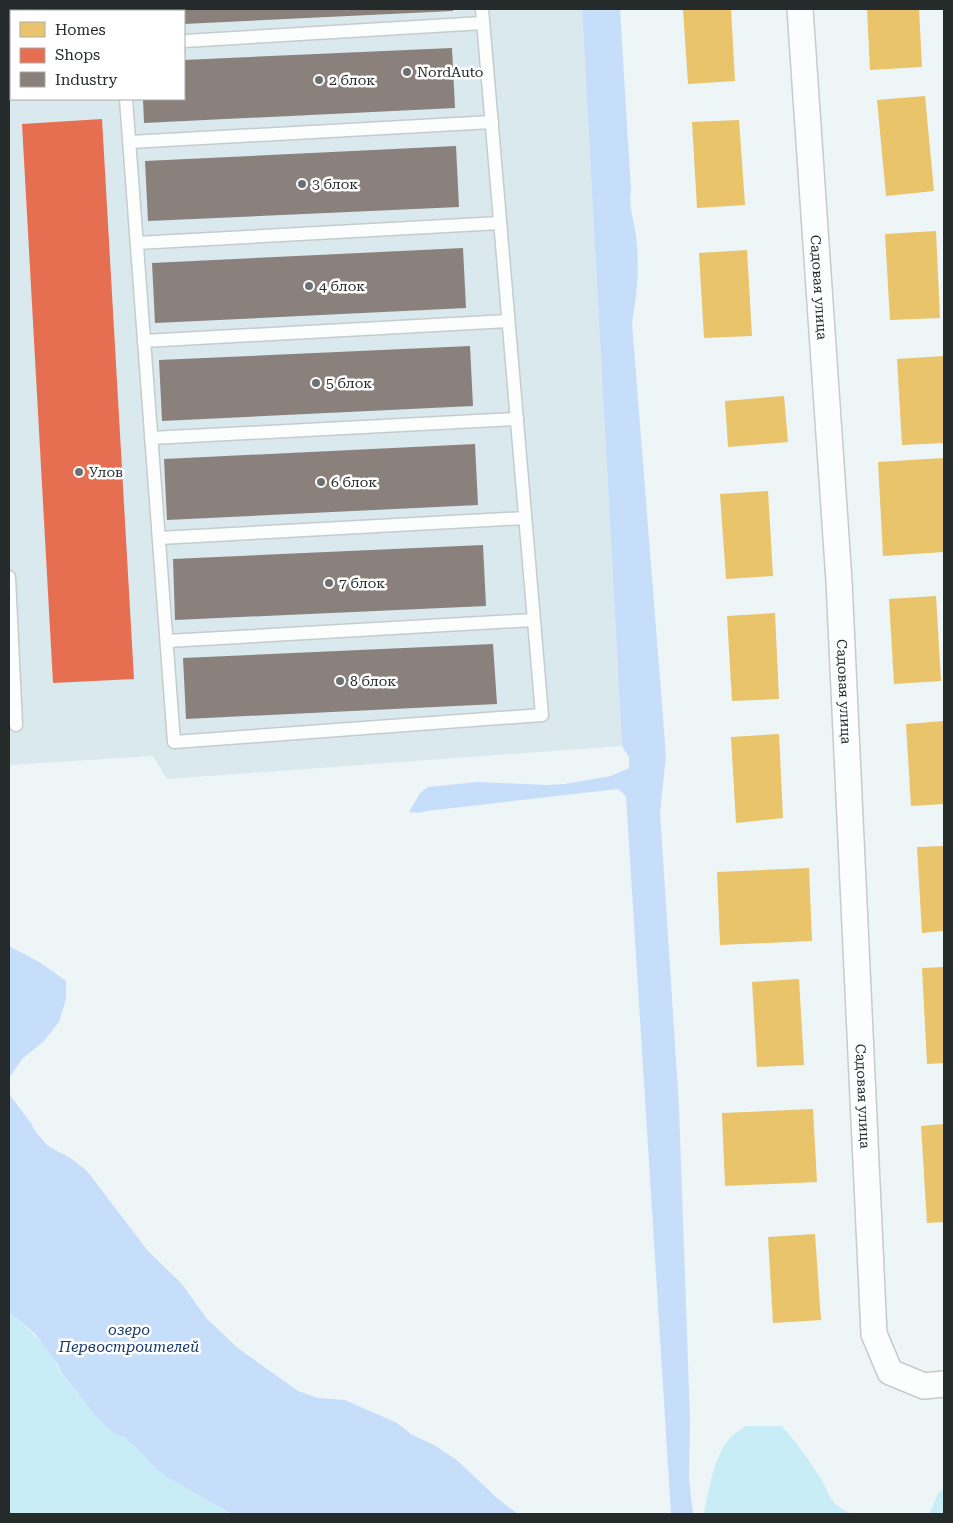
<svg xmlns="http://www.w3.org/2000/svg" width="953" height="1523" font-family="'Roboto Serif',serif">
	<rect width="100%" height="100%" fill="#eef5f6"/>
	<!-- built -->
	<path fill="#dae9ed" d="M94,9H582L622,746L167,779L153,756L9,765V79H11V99H184V11H95Z"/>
	<!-- green -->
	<g fill="#c9edf6">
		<path d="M9,1312C29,1330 50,1347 61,1373L97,1418L116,1435L124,1437L136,1447L157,1470L170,1479L230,1514H9Z"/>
		<path d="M746,1426H782C795,1441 807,1457 818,1474C831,1493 826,1503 852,1514H704C708,1492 715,1450 733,1435C737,1432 742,1429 746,1426Z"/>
		<path d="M944,1488V1514H929L939,1492Z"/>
	</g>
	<!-- water -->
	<g fill="#c7defb">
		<path d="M582,9H620L631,191C628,207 635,222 636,237C640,267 637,294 632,323L666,756L660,812L679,1107L690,1419L689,1478L693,1514H671L626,796L618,789L426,811L418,813L409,812L420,793L428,787L477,782L546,785L564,784L611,776L629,768V757L622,746Z"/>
		<path d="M9,946L41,963L66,981V999L59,1022L43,1042L22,1059L9,1078Z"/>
		<path d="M9,1094L31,1123L35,1131L48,1146L72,1159L87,1171L148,1251L182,1284L207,1319L239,1349L298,1391L318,1398L345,1400L397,1423L411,1434L436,1446L458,1461L497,1498L518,1514H231L170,1479L157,1470L136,1447L124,1437L116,1435L97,1418L61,1372L58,1365L35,1334L9,1312Z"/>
	</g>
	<!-- homes -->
	<g fill="#e9c46a">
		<path d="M683,9H731L735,81L688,84Z"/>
		<path d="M867,9H919L922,67L870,70Z"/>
		<path d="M925,96L934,191L886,196L877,100Z"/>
		<path d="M739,120L745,205L697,208L692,122Z"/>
		<path d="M936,231L940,318L890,320L885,234Z"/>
		<path d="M747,250L752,336L704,338L699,253Z"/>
		<path d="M944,356V443L902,445L897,359Z"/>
		<path d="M784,396L788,442L728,447L725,401Z"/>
		<path d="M944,458V552L883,556L878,462Z"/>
		<path d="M768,491L773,576L726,579L720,494Z"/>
		<path d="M936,596L941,681L894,684L889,599Z"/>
		<path d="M775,613L779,699L732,701L727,616Z"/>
		<path d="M944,721V804L911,806L906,724Z"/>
		<path d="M779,734L783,818L736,823L731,737Z"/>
		<path d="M944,846V931L922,933L917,847Z"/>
		<path d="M809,868L812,941L720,945L717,872Z"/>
		<path d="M944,967V1063L927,1064L922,968Z"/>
		<path d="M799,979L804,1065L757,1067L752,982Z"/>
		<path d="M813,1109L817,1182L725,1186L722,1113Z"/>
		<path d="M944,1124V1222L927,1223L921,1126Z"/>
		<path d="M815,1234L821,1320L773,1323L768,1237Z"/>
	</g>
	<!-- shops -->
	<path fill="#e76f51" d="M102,119L134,679L53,683L22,124Z"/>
	<!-- industry -->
	<g fill="#8a817c">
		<path d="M141,9H453V11L184,24V11H141Z"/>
		<path d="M452,48L455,108L144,123L143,99H184V60Z"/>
		<path d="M456,146L459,207L148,221L145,161Z"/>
		<path d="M463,248L466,308L155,323L152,263Z"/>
		<path d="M470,346L473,406L162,421L159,360Z"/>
		<path d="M475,444L478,505L167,520L164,459Z"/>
		<path d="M483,545L486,606L175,620L173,559Z"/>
		<path d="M493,644L497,704L186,719L183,658Z"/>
	</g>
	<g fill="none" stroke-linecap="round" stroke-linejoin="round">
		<defs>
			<g id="service">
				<path d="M120,9V11"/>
				<path d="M184,41L483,23"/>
				<path d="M9,43H11"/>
				<path d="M126,99L174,742L542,715L482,9"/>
				<path d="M130,142L492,122"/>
				<path d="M137,243L500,223"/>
				<path d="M144,341L508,321"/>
				<path d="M151,438L517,419"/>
				<path d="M159,538L525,518"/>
				<path d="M9,577L16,725"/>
				<path d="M167,641L533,620"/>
			</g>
			<g id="minor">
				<path id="s1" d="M800,9L839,581L874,1334L890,1372L924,1386L944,1384"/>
			</g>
		</defs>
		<!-- service casing -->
		<use href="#service" stroke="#c6cbcc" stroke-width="15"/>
		<!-- minor casing -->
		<use href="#minor" stroke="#c6cbcc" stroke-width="28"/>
		<!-- service -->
		<use href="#service" stroke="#fcfefe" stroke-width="12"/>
		<!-- minor -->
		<use href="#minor" stroke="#fcfefe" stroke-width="25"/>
	</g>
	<!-- markers -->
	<g fill="#6b7172" stroke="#fff" stroke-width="2">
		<circle cx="407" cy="72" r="5"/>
		<circle cx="319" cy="80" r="5"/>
		<circle cx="302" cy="184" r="5"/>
		<circle cx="309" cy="286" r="5"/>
		<circle cx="316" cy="383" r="5"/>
		<circle cx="79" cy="472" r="5"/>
		<circle cx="321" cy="482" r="5"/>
		<circle cx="329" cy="583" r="5"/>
		<circle cx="340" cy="681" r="5"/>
	</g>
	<g text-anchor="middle" stroke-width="5" stroke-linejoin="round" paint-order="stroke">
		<!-- poi labels -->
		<g font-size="14" fill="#252a2b" stroke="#fff" text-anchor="start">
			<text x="417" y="77">NordAuto</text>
			<text x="329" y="85">2 блок</text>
			<text x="312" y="189">3 блок</text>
			<text x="319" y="291">4 блок</text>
			<text x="326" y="388">5 блок</text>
			<text x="89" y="477">Улов</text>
			<text x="331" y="487">6 блок</text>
			<text x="339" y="588">7 блок</text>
			<text x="350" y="686">8 блок</text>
		</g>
		<!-- street labels -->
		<g font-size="14" fill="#252a2b" stroke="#fff">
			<text dy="5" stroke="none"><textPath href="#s1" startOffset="279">Садовая улица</textPath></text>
			<text dy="5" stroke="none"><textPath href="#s1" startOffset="684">Садовая улица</textPath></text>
			<text dy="5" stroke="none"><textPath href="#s1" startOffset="1089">Садовая улица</textPath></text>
		</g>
		<!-- water labels -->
		<g font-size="15" font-style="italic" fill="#143a6b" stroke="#fff">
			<text x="129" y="1335">озеро<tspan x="129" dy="17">Первостроителей</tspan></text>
		</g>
	</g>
	<!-- border -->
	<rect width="953" height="1523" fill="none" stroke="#252a2b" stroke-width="20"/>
	<!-- legend -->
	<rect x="10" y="10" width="175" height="90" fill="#ffffff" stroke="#a8aaaa"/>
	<rect x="20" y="22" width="25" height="15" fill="#e9c46a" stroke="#a8aaaa"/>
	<text x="55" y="35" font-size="15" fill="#252a2b">Homes</text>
	<rect x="20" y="48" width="25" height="15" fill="#e76f51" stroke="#a8aaaa"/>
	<text x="55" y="60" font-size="15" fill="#252a2b">Shops</text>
	<rect x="20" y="72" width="25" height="15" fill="#8a817c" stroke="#a8aaaa"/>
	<text x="55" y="85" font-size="15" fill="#252a2b">Industry</text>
</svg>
